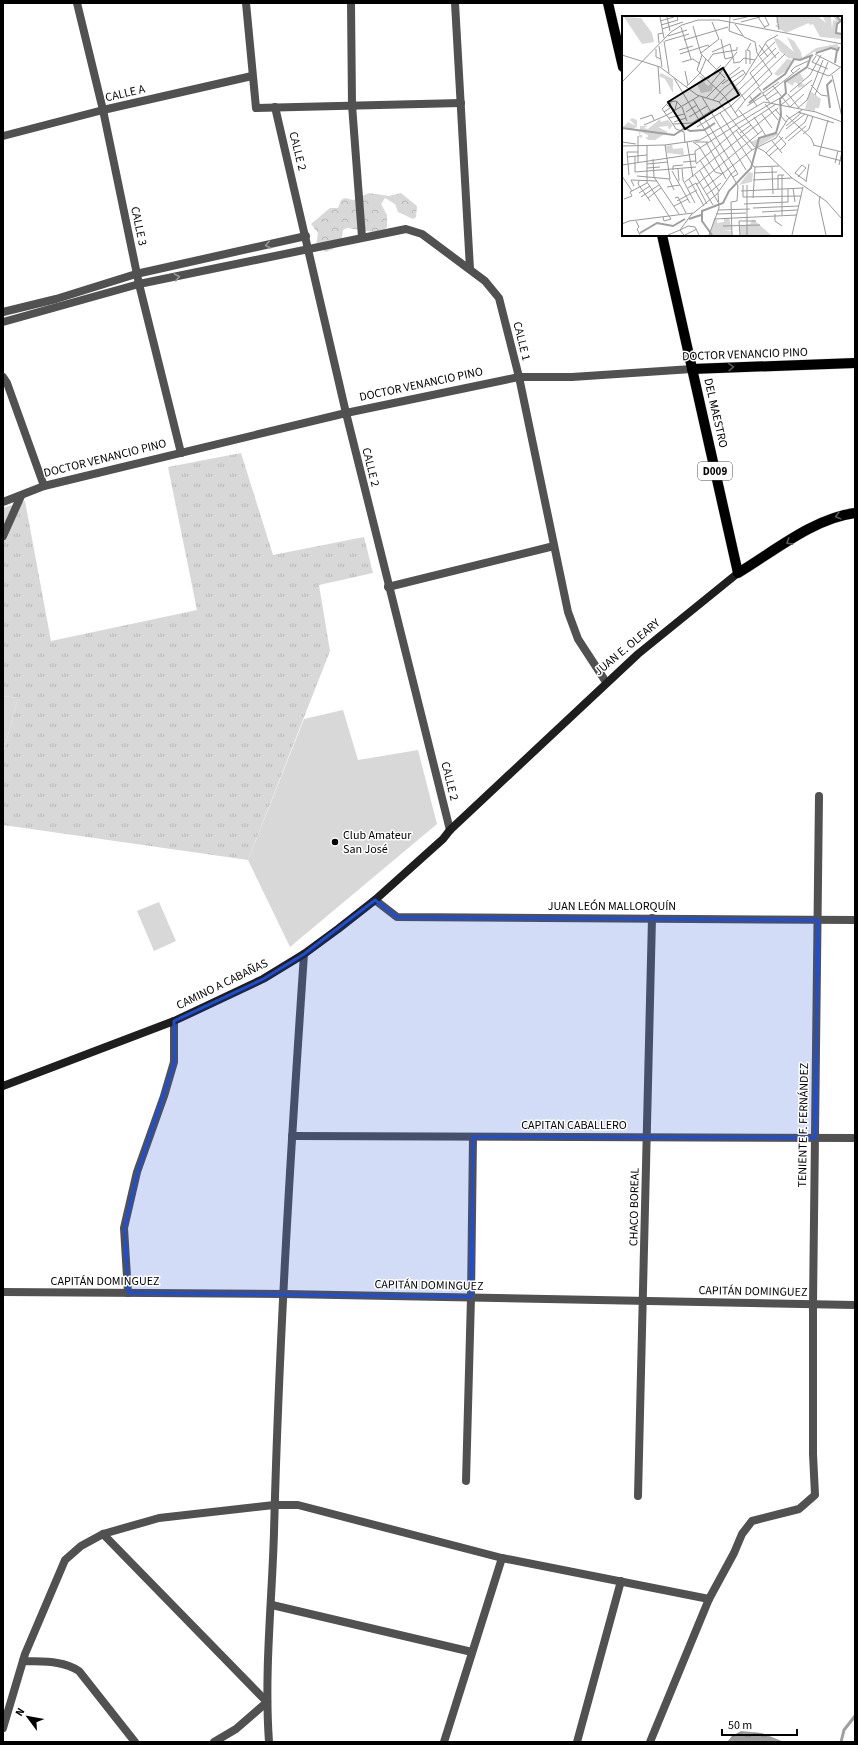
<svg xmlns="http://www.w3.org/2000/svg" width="858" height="1745" font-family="'Source Sans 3',sans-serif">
	<defs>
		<pattern id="grass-tufts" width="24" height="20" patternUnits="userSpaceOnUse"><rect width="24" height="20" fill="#d8d8d8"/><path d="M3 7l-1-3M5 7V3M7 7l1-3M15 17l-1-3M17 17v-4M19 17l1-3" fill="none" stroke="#b8b8b8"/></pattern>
		<pattern id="forest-crowns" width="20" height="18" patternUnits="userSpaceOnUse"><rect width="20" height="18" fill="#d8d8d8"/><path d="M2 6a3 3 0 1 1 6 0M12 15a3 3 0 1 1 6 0" fill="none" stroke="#b8b8b8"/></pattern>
		<pattern id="water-waves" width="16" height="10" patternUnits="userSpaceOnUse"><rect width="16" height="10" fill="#9f9f9f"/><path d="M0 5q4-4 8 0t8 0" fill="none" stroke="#878787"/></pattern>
	</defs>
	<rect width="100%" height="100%" fill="#fff"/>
	<!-- grass -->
	<path fill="url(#grass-tufts)" d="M241,453L273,555L364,537L373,573L319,585L330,651L248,860L3,825V753L18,698L3,696V508L25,501L51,641L197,610L168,467Z"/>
	<!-- forest -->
	<path fill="url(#forest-crowns)" d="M369,193L389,196L401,193L417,206L416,217L413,219L398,212L395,204L385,198L381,204L387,215V227L381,233L347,228L343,230L341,245L326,252L316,246L318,233L311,224L330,208H338L341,200L345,198L353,200Z"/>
	<!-- pitch -->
	<g fill="#d8d8d8">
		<path d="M3,696L18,698L3,753Z"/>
		<path d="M343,710L358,760L418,750L437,824L290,947L248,860L304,719Z"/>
		<path d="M159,902L176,941L154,951L137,911Z"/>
	</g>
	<!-- water -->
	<path fill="url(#water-waves)" d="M741,1731L762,1733L784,1742H727L732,1736Z"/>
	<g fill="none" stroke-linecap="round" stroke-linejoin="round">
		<!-- stream -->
		<path stroke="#9f9f9f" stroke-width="3" d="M841,1742L844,1730L855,1716"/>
		<defs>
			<g id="primary">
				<path d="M608,3L623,67"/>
				<path d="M662,235L738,573C773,552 814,518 855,513"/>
				<path d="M692,369L855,363"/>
			</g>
		</defs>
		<!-- primary casing -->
		<use href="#primary" stroke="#dbdbdb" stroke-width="11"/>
		<!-- street -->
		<g stroke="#515151" stroke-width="8">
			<path d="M77,3L103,110L139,284L181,453"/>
			<path d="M246,3L256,108L461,103"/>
			<path d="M351,3L352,105L362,237"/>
			<path d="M455,3L470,269"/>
			<path d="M275,107L346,413L450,830"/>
			<path d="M3,136L103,110L252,76"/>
			<path d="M3,312L56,299L136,274L306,236"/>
			<path d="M3,322L139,284L406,229L422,234L485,281L499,298L519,377L568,612L578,639L606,682"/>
			<path d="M3,377L7,383L44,486"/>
			<path d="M3,502L44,486L346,413L519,377H572L692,369"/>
			<path d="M3,536L21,496"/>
			<path d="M388,587L554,546"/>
			<path d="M375,900L397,917L855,920"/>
			<path d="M292,1136L855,1138"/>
			<path d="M3,1292L284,1294L855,1305"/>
			<path d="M128,1293L124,1228L137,1172L164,1096L174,1062V1021"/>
			<path d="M466,1481L471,1297L473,1137"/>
			<path d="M638,1496L652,918"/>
			<path d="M103,1534L267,1702L236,1729L214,1742"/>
			<path d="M272,1605L472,1652"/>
			<path d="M23,1661C43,1662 62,1660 79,1671L135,1742"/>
			<path d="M3,1728L25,1654L65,1560L81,1546L103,1534L159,1518L274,1505H298L502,1558L709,1599"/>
			<path d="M269,1742C264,1672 272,1602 274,1532C279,1339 291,1146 304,954"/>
			<path d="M444,1742L502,1558"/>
			<path d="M577,1742L621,1581"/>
			<path d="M650,1742L709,1599L734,1553L742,1534L752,1521L799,1509L815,1495L813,1454V1304L819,796"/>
		</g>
		<!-- secondary -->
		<path stroke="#1e1e1e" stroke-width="8" d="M3,1086L174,1021L263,979L304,954L338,929L375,900L443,839L450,830L638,654L738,573"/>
		<!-- primary -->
		<use href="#primary" stroke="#000" stroke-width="10"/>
	</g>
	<!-- one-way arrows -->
	<defs><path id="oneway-chevron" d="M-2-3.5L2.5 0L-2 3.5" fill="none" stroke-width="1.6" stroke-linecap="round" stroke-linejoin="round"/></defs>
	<g stroke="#979797">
		<use href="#oneway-chevron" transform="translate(268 245) rotate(168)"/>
		<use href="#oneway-chevron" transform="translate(177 277) rotate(-11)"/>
	</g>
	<g stroke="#595959">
		<use href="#oneway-chevron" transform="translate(731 367) rotate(-2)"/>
		<use href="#oneway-chevron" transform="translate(838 516) rotate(165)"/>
		<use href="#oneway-chevron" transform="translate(789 542) rotate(148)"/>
	</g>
	<!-- marked area -->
	<path fill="#1d4ed8" fill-opacity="0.2" stroke="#1d4ed8" stroke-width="3" stroke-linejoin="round" d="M375,900L397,917L818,920L815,1138L473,1137L471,1297L128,1293L124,1228L137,1172L174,1062V1021L263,979L304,954Z"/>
	<!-- markers -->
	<circle fill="#000" stroke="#fff" stroke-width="1.5" cx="335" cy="842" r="4"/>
	<g text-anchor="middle" stroke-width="3" stroke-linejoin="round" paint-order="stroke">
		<!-- shield labels -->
		<rect fill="#fff" stroke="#4c4c4c" stroke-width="1" x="698" y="462" width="34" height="18" rx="3"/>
		<g font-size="11" font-weight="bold" fill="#000">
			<text x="715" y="475">D009</text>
		</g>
		<!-- street labels -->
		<g font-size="12" fill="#000" stroke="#fff">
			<text transform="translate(125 93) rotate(-13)" y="4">CALLE A</text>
			<text transform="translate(298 151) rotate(76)" y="4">CALLE 2</text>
			<text transform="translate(139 226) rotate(78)" y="4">CALLE 3</text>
			<text transform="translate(522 341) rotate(76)" y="4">CALLE 1</text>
			<text transform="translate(745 354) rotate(-2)" y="4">DOCTOR VENANCIO PINO</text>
			<text transform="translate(421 384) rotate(-12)" y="4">DOCTOR VENANCIO PINO</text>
			<text transform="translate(716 413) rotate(77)" y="4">DEL MAESTRO</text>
			<text transform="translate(105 458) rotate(-14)" y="4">DOCTOR VENANCIO PINO</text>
			<text transform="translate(371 467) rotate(76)" y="4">CALLE 2</text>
			<text transform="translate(627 647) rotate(-40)" y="4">JUAN E. OLEARY</text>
			<text transform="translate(450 781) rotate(76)" y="4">CALLE 2</text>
			<text x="612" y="910">JUAN LEÓN MALLORQUÍN</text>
			<text transform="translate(222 984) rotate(-26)" y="4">CAMINO A CABAÑAS</text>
			<text x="574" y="1129">CAPITAN CABALLERO</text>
			<text transform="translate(803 1125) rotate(-89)" y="4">TENIENTE F. FERNÁNDEZ</text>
			<text transform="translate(634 1207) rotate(-89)" y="4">CHACO BOREAL</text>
			<text x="105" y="1285">CAPITÁN DOMINGUEZ</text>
			<text transform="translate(429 1285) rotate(1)" y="4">CAPITÁN DOMINGUEZ</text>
			<text transform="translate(753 1291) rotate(1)" y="4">CAPITÁN DOMINGUEZ</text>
		</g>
		<!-- poi labels -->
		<g font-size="12" fill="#000" stroke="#fff" text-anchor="start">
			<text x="343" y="839">Club Amateur<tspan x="343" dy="14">San José</tspan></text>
		</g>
	</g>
	<!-- overview -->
	<g transform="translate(622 16)">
		<rect width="220" height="220" fill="#fff"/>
		<path d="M194,1L189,6L164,17L153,10L161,4ZM76,59L86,63L82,66L86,70L89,67L91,69L90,75L79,77L75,68L80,64ZM153,116L157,118L135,131L128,126Z" fill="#d8d8d8"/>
		<path d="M2,1L19,2L30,17L32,26L20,28ZM155,1H197L204,7L201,1H209L210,14L211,4L214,5L212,1H215L219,4L215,8L214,17L220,19V23L198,21L191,8L188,9L184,4L167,5L164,11L161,4L159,7H154ZM165,21L172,25L179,36L180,42L194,32L215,28L217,32H206L192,36L179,44L166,42L158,35L152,23L154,22L158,24L172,36ZM39,57L51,63V77L43,63L37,60ZM178,57L182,64L177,66L183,69L180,71L176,72V68L172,66L171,70L164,66ZM10,102L15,104V111L10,113L2,114L8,113L1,111L6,106L14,110L8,104ZM38,103L39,106L46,104L51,109L47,114L46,110L36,111L46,116L33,124H26L23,121H26V119L19,116L17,119H20V122L17,121V115H12L24,116L18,114V110H26L22,112L26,113ZM102,202H107L110,214L101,215H110V219H87L92,203L95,204V213V207L102,206ZM131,203L149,219H113H118V210L128,208Z" fill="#d8d8d8"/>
		<path d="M165,43L170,44L164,55L156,60L152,58ZM127,156L131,157L130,166L117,169Z" fill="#d8d8d8"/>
		<path d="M188,75L199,83L197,92H193V95L183,93Z" fill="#d8d8d8"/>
		<path d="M50,129L51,133L61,132L62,139L45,137L44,130Z" fill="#d8d8d8"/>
		<path fill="none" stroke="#9f9f9f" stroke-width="2" d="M215,1L219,5L215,8L214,17L220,18M194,37L209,32L216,34L217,31M213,47L215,34M141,74L163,58L172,43L178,44L191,39M127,87L139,77M208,92L205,69L210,64M0,112L52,119L63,112L68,115L82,114L93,107M67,203L79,199M18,217L35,207L51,210L63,203M90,219L80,205V195L101,187L107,175L129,152L137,122L154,117L159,99L158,83L164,77L163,66L185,51L189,40"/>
		<path fill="none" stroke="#999" stroke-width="1" d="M38,1L42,22M45,1L48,15M108,1L107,15L121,20M136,1L143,12M155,1L157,14M111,4L125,1M38,5L52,1M119,6L138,1M113,8L122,21L133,26L135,37L150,58L124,83L113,97M39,9L56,4L55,1M71,10L79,38L103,62M59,11L69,43M142,11L147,9L143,1M40,13L61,6M46,20L65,14M99,23L103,43L111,41M62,24L106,11M42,25L47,57M43,25L67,18M37,27L36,18L41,17M143,27L154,42M137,29L146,41M37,30L40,51M34,33V41L39,43M57,34L71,30M90,36L108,28L112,46M79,37L97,23L90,6M58,38L86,29L87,31M193,38L218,51M0,39L38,51L75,79L97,86M80,39L75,54L103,81M138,40L153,26M194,40L190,46L206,53M86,45L91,38L115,34V31M60,46L71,43L78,48M111,47L118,46L122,42L133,44M124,48V34M128,48V35L125,34L129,27M36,50L38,78M186,52L207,60L220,50M102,54L123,84M63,55L66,69M171,57L169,55L173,51L186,45M210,59L220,101M105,61L118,51M52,62L106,153M86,63L99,49M0,66L49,16L60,9L76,4H97L220,28M90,67L115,36M100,68L121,54L124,59M189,69L199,79L205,80M137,70L128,57L154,32M151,70L168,91M64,71L78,57L84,43M136,71L148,87M116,75L157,36M168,76L188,59L199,39M141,77L157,66M166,78L177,92M127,79L135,90M193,79L206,46M143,80L178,52M80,81L124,154M103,81L116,101M84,82L103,63M71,83L116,158L111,161M91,84L102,72L122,58M144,84L156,76M143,88L156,104M45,89L53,94L55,85M159,89L190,64M125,90L142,79M168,91L182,78M153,93L164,106M175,93L185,84L201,44M117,94L136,118M42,96L48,92L49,85M64,96L75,89M176,96L212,107M98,97L132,151L157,150M139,97L150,112M164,99L189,122L192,129M67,101L85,90M132,101L144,120M47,102L62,98M18,103L30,99L32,104M206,104L197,139L220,145M65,105L60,91L54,85L47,86L40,93L51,108L70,107L92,93M111,105L132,130L142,135L170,162L204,185L220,203M111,105L97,86L121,63L145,25L156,19M52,106L64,102M51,108L54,113L62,116L63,127M22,109L45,99L77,80M113,109L158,82M164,110L179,97M75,111L109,90L163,38M164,113L183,98M114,114L130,134M118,117L129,109M181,118L187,113L191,100M16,120V146M157,120L164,128L158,134M163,123L183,106L186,99M150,125L160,137M166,125L184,110M0,126L14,128M65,126L71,161M71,126L77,130L93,156L100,158L130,134L154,122L166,103L180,94M73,126H86M84,126L104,163M25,129V166L49,203L42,205L41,201M191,129L220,136M0,130L43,129L78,124L142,86L194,96L220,106M144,137L161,121M13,140V156L74,151M147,140L156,132M5,141L25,139M31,143L32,161L57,198M78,144L97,175M61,146L74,145M74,147L73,135L114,109M213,147L216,135M25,148L46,146M74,148L116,113L154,88M0,149L73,138M217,149L220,136M150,151L151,178M25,152L38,151M184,152L180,149L173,157L184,165M56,153L57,165M60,153L61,164L73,187M51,154V150L61,149M50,155L68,187M78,155L96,186M132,157L155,156M7,159L5,136H16M73,159L91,189M160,159V199M0,160L10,175M15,160L48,163L43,129M176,161L184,152M47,163L52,174M67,163L82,190M131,164L170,162M17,165L16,168L28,185M63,166L156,92M184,166L187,148M74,169L141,114M121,169V181L179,180M125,169V219M12,170L9,164L35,165M45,171L58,169M66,172L74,167L85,188M171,172L173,186M81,173L100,158M156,173V159H162M119,175L181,172M17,177L28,170M84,179L99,167M198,180L197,187L204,219M19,181L37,169M26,182L39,172M53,182L56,181L64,197M131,182L133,151M2,183L10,180L8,176L25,167M55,185L75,174M122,188L166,186V173M52,190L66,183M131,192L177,190M96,194L128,193M140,196L175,194M94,198L124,197M153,198V205L160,210M92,203L175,199M14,205L17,211L15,213L18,219M0,208L7,205L71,197M101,210L138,209M46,219L58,214L69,199L95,178L109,158L106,153M62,219L58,214L66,210L73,211L77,219M63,219L75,213M87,219L97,192L96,177M110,219L109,186L115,185L116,170L109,158L114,154M118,219L117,205H134M170,219L181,171"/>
		<path fill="#000" fill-opacity="0.15" stroke="#000" stroke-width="2" d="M101,52L117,79L63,113L46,86Z"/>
		<rect width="220" height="220" fill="none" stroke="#000" stroke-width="2"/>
	</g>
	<!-- border -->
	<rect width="858" height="1745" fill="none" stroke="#000000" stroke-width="8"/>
	<!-- north arrow -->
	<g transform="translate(28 1717) rotate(302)" stroke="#ffffff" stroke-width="3" paint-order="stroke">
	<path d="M0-3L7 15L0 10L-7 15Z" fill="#000000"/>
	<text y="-6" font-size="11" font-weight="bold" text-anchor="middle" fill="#000000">N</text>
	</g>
	<!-- scale -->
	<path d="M722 1729v6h75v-6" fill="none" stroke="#000000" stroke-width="2"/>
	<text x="728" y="1729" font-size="12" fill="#000000" stroke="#ffffff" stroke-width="3" paint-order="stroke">50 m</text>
</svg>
